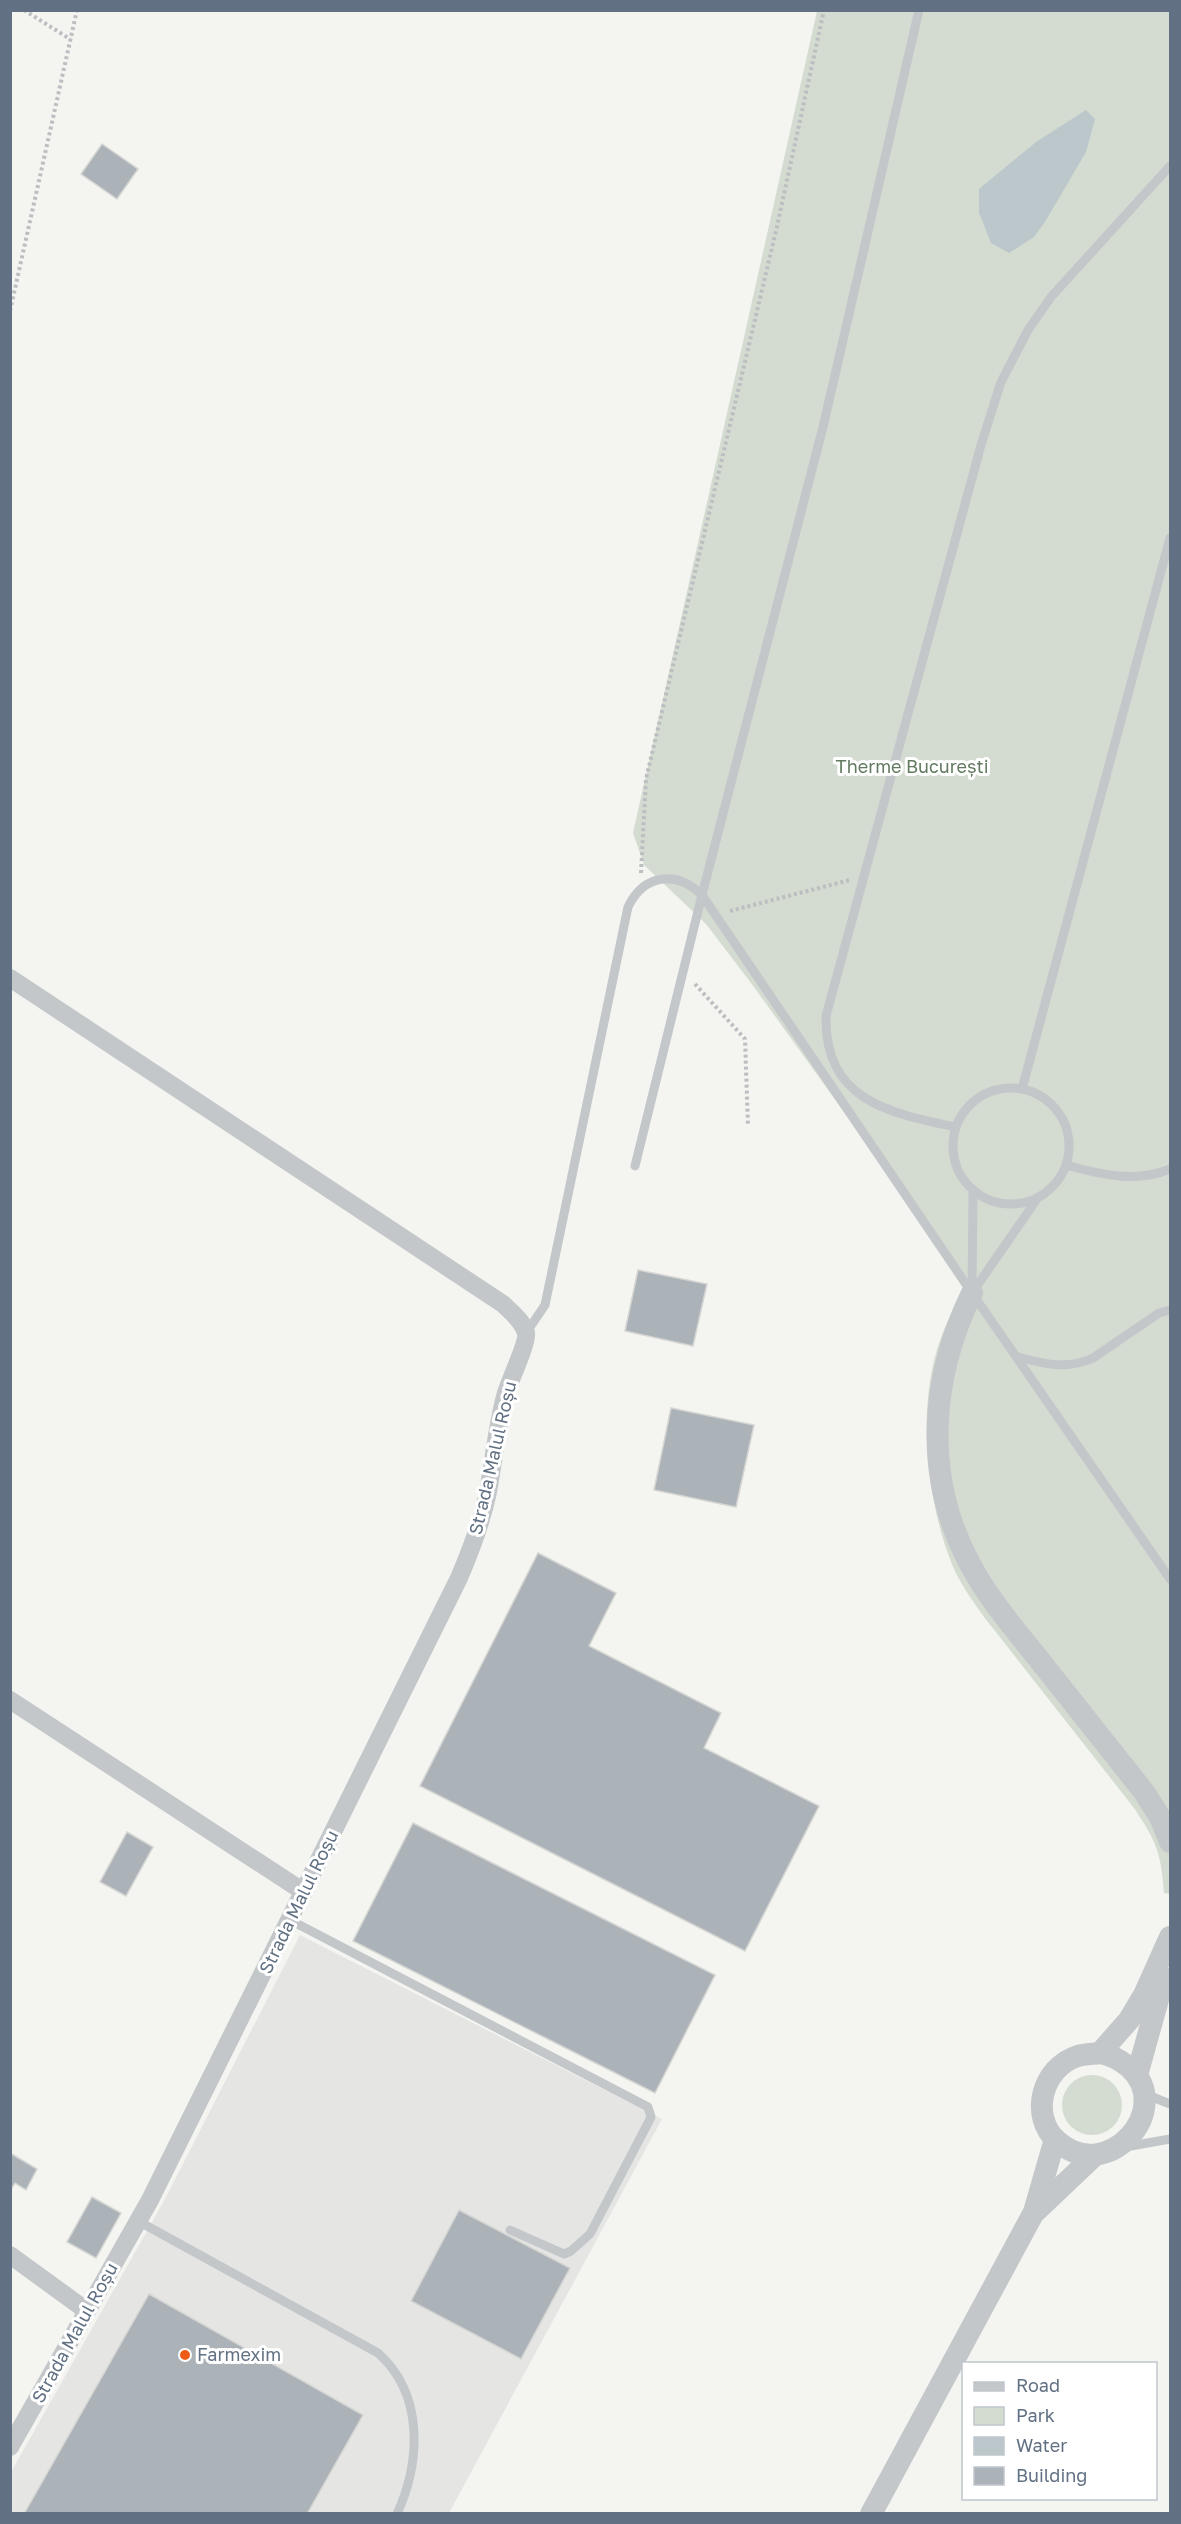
<svg xmlns="http://www.w3.org/2000/svg" width="1181" height="2524" font-family="'Golos Text',sans-serif">
	<rect width="100%" height="100%" fill="#f4f5f0"/>
	<!-- built -->
	<path fill="#e5e6e3" d="M300,1935L662,2119L449,2513L11,2514V2472L165,2199Z"/>
	<!-- green -->
	<g fill="#d4dcd1">
		<path d="M817,11H1170V1894L1164,1893C1161,1852 1156,1841 1134,1808L984,1617C972,1600 959,1582 951,1562C923,1490 913,1377 955,1308C958,1302 966,1298 972,1293L949,1258L754,987L706,924L644,865L633,833Z"/>
		<circle cx="1092" cy="2105" r="30"/>
	</g>
	<!-- water -->
	<path fill="#bcc7cc" d="M1086,110L1095,119L1086,152L1045,222L1034,237L1009,253L991,243L979,213V189L1036,142Z"/>
	<!-- building -->
	<g fill="#abb3b9" stroke="#d5d5d3" stroke-width="1.5">
		<path d="M102,144L138,169L117,199L81,174Z"/>
		<path d="M638,1270L707,1284L693,1346L625,1331Z"/>
		<path d="M671,1408L754,1425L736,1507L654,1490Z"/>
		<path d="M538,1553L616,1593L589,1646L721,1713L704,1748L819,1806L745,1951L420,1786Z"/>
		<path d="M413,1823L715,1975L655,2093L353,1941Z"/>
		<path d="M127,1832L153,1847L126,1896L100,1882Z"/>
		<path d="M10,2153L37,2169L26,2190L15,2183L10,2191Z"/>
		<path d="M92,2197L121,2213L96,2258L67,2242Z"/>
		<path d="M459,2210L570,2268L521,2359L411,2301Z"/>
		<path d="M149,2294L363,2415L307,2514H24Z"/>
	</g>
	<g fill="none" stroke-linecap="round" stroke-linejoin="round">
		<!-- path -->
		<g stroke="#bdbec1" stroke-width="4" stroke-dasharray="3 3" stroke-linecap="butt">
			<path d="M24,10L70,39"/>
			<path d="M10,311L77,10"/>
			<path d="M641,873L646,779L776,231L824,10"/>
			<path d="M730,911L850,880"/>
			<path d="M695,984L745,1039L748,1126"/>
		</g>
		<!-- service -->
		<g stroke="#c3c7ca" stroke-width="9">
			<circle cx="1011" cy="1146" r="58"/>
			<path d="M1022,1089L1170,538"/>
			<path d="M956,1127C888,1113 824,1100 826,1016L981,445L1001,382L1028,330L1051,297L1170,166"/>
			<path d="M1066,1165C1102,1175 1136,1183 1170,1169"/>
			<path d="M635,1166L702,895L823,427L919,10"/>
			<path d="M972,1293L1037,1199"/>
			<path d="M972,1293L973,1191"/>
			<path d="M526,1333L545,1305L628,907C644,874 676,870 702,895L972,1293L1170,1579"/>
			<path d="M1018,1357C1044,1364 1067,1370 1093,1358L1159,1313L1170,1310"/>
			<path d="M290,1920L648,2107L651,2117L648,2123L590,2234L571,2251L564,2254L510,2230"/>
			<path d="M1145,2094L1170,2104"/>
			<path d="M1125,2147L1170,2139"/>
			<path d="M138,2221L378,2353C424,2394 421,2461 397,2514"/>
		</g>
		<!-- minor -->
		<g stroke="#c3c7ca" stroke-width="18">
			<path d="M10,978L503,1304C511,1312 523,1321 526,1333C528,1342 510,1380 506,1393C497,1424 494,1459 488,1492C482,1521 471,1550 459,1578L150,2200L10,2447"/>
			<path d="M10,1700L304,1892"/>
			<path d="M10,2255L87,2311"/>
		</g>
		<!-- tertiary -->
		<g stroke="#c3c7ca" stroke-width="22">
			<path d="M972,1293C930,1379 923,1477 970,1564C990,1602 1019,1634 1045,1667C1078,1709 1111,1750 1144,1792L1160,1817L1170,1842"/>
			<path d="M1100,2053C1112,2055 1120,2060 1129,2067C1176,2109 1107,2186 1057,2141C1029,2116 1042,2067 1078,2056C1085,2054 1093,2054 1100,2053Z"/>
			<path d="M1100,2053L1129,2020L1144,1995L1170,1937"/>
			<path d="M1137,2075L1164,1978"/>
			<path d="M1036,2211L1095,2155"/>
			<path d="M871,2514L1034,2212L1055,2139"/>
		</g>
	</g>
	<!-- markers -->
	<circle fill="#ed5b17" stroke="#fff" stroke-width="2" cx="185" cy="2355" r="6"/>
	<g text-anchor="middle" stroke-width="6" stroke-linejoin="round" paint-order="stroke">
		<!-- park labels -->
		<g font-size="18" fill="#637a61" stroke="#fff">
			<text x="912" y="773">Therme București</text>
		</g>
		<!-- street labels -->
		<g font-size="18" fill="#617183" stroke="#fff">
			<text transform="translate(493 1458) rotate(-77)" y="6">Strada Malul Roșu</text>
			<text transform="translate(299 1902) rotate(-64)" y="6">Strada Malul Roșu</text>
			<text transform="translate(75 2333) rotate(-61)" y="6">Strada Malul Roșu</text>
		</g>
		<!-- poi labels -->
		<g font-size="18" fill="#617183" stroke="#fff" text-anchor="start">
			<text x="197" y="2361">Farmexim</text>
		</g>
	</g>
	<!-- border -->
	<rect width="1181" height="2524" fill="none" stroke="#617183" stroke-width="24"/>
	<!-- legend -->
	<rect x="962" y="2362" width="195" height="138" fill="#ffffff" stroke="#c0c6cd" stroke-width="1.5"/>
	<rect x="974" y="2382" width="30" height="9" fill="#c3c7ca" stroke="#c0c6cd" stroke-width="1.5"/>
	<text x="1016" y="2392" font-size="18" fill="#617183">Road</text>
	<rect x="974" y="2407" width="30" height="18" fill="#d4dcd1" stroke="#c0c6cd" stroke-width="1.5"/>
	<text x="1016" y="2422" font-size="18" fill="#617183">Park</text>
	<rect x="974" y="2437" width="30" height="18" fill="#bcc7cc" stroke="#c0c6cd" stroke-width="1.5"/>
	<text x="1016" y="2452" font-size="18" fill="#617183">Water</text>
	<rect x="974" y="2467" width="30" height="18" fill="#abb3b9" stroke="#c0c6cd" stroke-width="1.5"/>
	<text x="1016" y="2482" font-size="18" fill="#617183">Building</text>
</svg>
